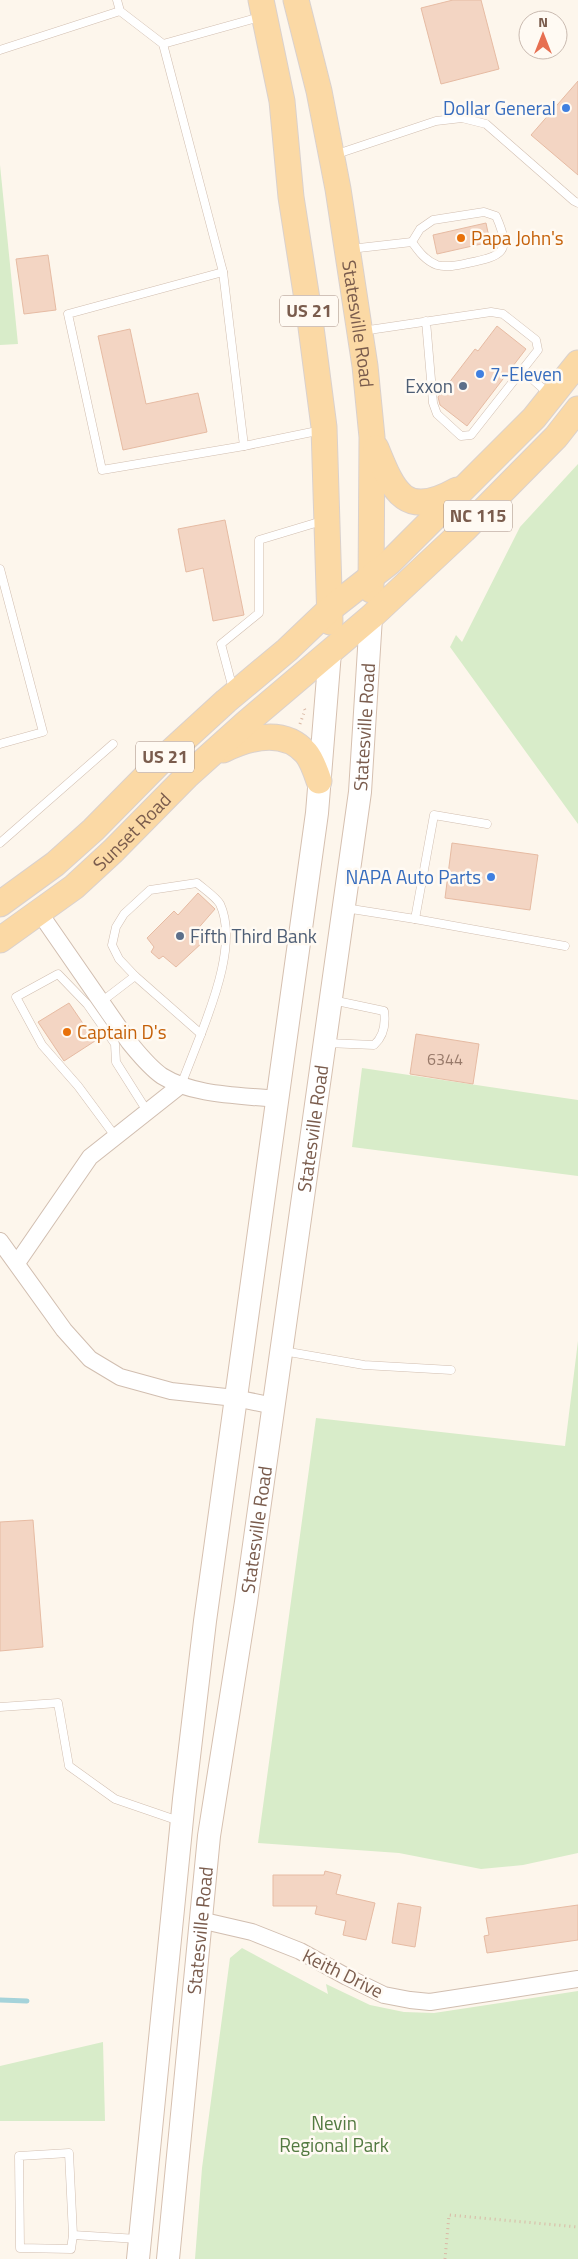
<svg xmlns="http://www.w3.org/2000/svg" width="578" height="2259" font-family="'Titillium Web',sans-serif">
	<rect width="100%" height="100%" fill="#fdf6ec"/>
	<!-- green -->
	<g fill="#d8ecc9">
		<path d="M0,165L18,344L0,345Z"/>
		<path d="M578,464V824L450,647L456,635L462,642L520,527Z"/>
		<path d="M362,1068L578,1100V1176L352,1147Z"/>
		<path d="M578,1341V1853L523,1865L481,1869L399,1853L258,1843L316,1418L565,1446Z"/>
		<path d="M242,1948L328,1994L326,1984L370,2005L404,2012L434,2013L578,1991V2259H195L202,2168L230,1958Z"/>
		<path d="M103,2042L105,2121H0V2066Z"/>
	</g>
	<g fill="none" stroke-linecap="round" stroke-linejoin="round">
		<!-- stream -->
		<path stroke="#a5d3da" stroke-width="5" d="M0,2000L27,2001"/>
	</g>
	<!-- building -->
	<g fill="#f3d5c3" stroke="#e6bba3">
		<path d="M453,0H481L499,69L441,84L421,8Z"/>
		<path d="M578,81V175L531,135Z"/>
		<path d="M486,223L490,242L437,254L433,235Z"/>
		<path d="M48,255L56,310L24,314L16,259Z"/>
		<path d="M497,326L526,349L467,426L440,405L438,397L475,349L478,351Z"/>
		<path d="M130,329L146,404L198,393L207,432L123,450L98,336Z"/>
		<path d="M225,520L244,615L213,621L203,568L186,572L178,529Z"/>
		<path d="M452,843L538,855L530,910L445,898Z"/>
		<path d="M198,893L215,909L195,932L204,941L176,967L163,956L159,959L151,952L154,947L147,938L174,911L178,915Z"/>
		<path d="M69,1003L95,1041L64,1061L38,1022Z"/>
		<path d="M416,1034L479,1044L473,1084L410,1074Z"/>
		<path d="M33,1520L43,1647L0,1651V1522Z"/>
		<path d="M325,1871L341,1875L336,1894L375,1903L366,1940L343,1935L346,1921L315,1914L317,1906H273V1875H324Z"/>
		<path d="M398,1903L421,1907L415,1947L392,1943Z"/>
		<path d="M578,1905V1940L487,1953L484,1936L489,1935L486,1918Z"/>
	</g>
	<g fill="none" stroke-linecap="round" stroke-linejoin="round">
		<defs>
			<g id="lane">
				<path d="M117,0L120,11L163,44L223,272L244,446"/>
				<path d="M163,44L260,17"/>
				<path d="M0,50L120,11"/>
				<path d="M334,155L436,121L462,118L486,124L574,201L578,203"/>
				<path d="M484,212L496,216C512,252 503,256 468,263C459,265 447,268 437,265C426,261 419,252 412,242L420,229L433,220Z"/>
				<path d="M350,249L412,242"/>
				<path d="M223,272L68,314L102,470L244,446L322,430"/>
				<path d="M362,331L491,312L503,314L536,340L538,350L471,435L461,436L437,414L433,403L426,321"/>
				<path d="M522,370L549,394"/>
				<path d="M0,569L43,732L0,744"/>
				<path d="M233,689L221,644L259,613V540L322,521"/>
				<path d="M0,843L113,744"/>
				<path d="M345,908L415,919L434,815L487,824"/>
				<path d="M415,919L565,946"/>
				<path d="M135,976L201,1034L181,1085"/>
				<path d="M101,1002L135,976L119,959L112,945L116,927L124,914L150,890L197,883C204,889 216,897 220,904C237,940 214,1000 201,1034"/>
				<path d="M327,1043L374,1045C384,1036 386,1025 384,1011L332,1000"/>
				<path d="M115,1136L78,1086L42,1045L16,997L58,974L87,1004L115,1044L116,1062L147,1111"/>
				<path d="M283,1351L364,1365L451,1370"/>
				<path d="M0,1707L58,1703L69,1766L115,1799L179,1821"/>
				<path d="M73,2235L71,2249L20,2248L19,2156L69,2153L73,2235L138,2239"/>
			</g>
			<g id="street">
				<path d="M39,912L129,1042C139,1054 149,1067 162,1076C194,1096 240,1095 276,1099"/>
				<path d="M0,1241L64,1330L90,1359L120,1377L171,1391L235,1398L274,1406"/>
				<path d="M17,1263L90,1157L181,1085"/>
				<path d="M200,1920L252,1932L300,1951L347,1977L384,1995L410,2000L430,2002L578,1979"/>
			</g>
			<g id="secondary">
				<path d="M138,2259L184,1799L205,1621L317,813L330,652"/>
				<path id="s1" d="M168,2259L209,1836L246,1602L360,792L371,617"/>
			</g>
			<g id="primary">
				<path d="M261,0L282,101L291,197L309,312L324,427L330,622"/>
				<path id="s2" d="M296,0L319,91L338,189L365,366L372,437L371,590"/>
				<path d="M376,448C394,493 405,519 457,490"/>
				<path d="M223,750C248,738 283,727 306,753C312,760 316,772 319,781"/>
				<path d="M0,904L55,864L93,830L167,755L226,701L287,650L330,609L390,562L534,418L578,363"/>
				<path id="s3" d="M0,940L74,887L113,851L187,776L246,723L371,617L464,530L556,437L578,409"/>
			</g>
		</defs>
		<!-- lane casing -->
		<use href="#lane" stroke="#d1beb0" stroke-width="9"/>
		<!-- street casing -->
		<use href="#street" stroke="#d1beb0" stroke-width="18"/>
		<!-- secondary casing -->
		<use href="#secondary" stroke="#d6c0b0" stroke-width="24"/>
		<!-- primary casing -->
		<use href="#primary" stroke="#dad1cd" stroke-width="27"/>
		<!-- path -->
		<g stroke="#d9b8a5" stroke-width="3" stroke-dasharray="1 4" stroke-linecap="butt">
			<path d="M300,724L305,710L303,706"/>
			<path d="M445,2259L449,2215L578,2227"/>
		</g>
		<!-- lane -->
		<use href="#lane" stroke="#fff" stroke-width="8"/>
		<!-- street -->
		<use href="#street" stroke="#fff" stroke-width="16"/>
		<!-- secondary -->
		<use href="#secondary" stroke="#fff" stroke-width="22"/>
		<!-- primary -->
		<use href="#primary" stroke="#fbd9a5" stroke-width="25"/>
	</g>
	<!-- markers -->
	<g fill="#3f7fe0" stroke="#fffaf3" stroke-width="2">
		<circle cx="566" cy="108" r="5"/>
		<circle cx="480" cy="374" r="5"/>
		<circle cx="491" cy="877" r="5"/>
	</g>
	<g fill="#e8710a" stroke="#fffaf3" stroke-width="2">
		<circle cx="461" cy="238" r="5"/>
		<circle cx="67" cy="1032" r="5"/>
	</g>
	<g fill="#5c6f8a" stroke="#fffaf3" stroke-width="2">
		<circle cx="463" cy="386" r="5"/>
		<circle cx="180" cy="936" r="5"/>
	</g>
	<g text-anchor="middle" stroke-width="5" stroke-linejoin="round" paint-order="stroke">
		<!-- number labels -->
		<g font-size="16" fill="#987a6a">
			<text x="445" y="1065">6344</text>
		</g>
		<!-- shield labels -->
		<g fill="#fffaf3" stroke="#a28b7f" stroke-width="1">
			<rect x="280" y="295.5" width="58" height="31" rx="4"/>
			<rect x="444" y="500.5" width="68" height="31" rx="4"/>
			<rect x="136" y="741.5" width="58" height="31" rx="4"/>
		</g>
		<g font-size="18" font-weight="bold" fill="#7a5c4d">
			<text x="309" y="317">US 21</text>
			<text x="478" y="522">NC 115</text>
			<text x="165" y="763">US 21</text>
		</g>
		<!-- shop labels -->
		<g font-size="19" fill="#366cbe" stroke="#fffaf3" text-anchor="end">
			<text x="556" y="115">Dollar General</text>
			<text x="490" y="381" text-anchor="start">7-Eleven</text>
			<text x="481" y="884">NAPA Auto Parts</text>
		</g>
		<!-- food labels -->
		<g font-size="19" fill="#c56008" stroke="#fffaf3" text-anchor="start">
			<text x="471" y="245">Papa John's</text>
			<text x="77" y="1039">Captain D's</text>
		</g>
		<!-- street labels -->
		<g font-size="19" fill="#7a5c4d" stroke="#fffaf3">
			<text dy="7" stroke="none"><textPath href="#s2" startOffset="330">Statesville Road</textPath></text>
			<text dy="7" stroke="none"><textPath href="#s1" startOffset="1545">Statesville Road</textPath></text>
			<text dy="7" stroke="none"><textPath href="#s3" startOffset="171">Sunset Road</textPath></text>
			<text dy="7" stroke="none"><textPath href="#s1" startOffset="1140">Statesville Road</textPath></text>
			<text dy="7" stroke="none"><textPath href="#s1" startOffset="735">Statesville Road</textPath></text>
			<text dy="7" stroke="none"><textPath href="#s1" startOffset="330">Statesville Road</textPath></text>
			<text transform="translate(343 1973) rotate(26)" y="7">Keith Drive</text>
		</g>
		<!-- service labels -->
		<g font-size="19" fill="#4e5e75" stroke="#fffaf3" text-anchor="end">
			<text x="453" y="393">Exxon</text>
			<text x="190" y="943" text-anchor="start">Fifth Third Bank</text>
		</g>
		<!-- park labels -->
		<g font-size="19" fill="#537a41" stroke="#fffaf3">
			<text x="334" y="2130">Nevin<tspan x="334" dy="22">Regional Park</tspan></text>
		</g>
	</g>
	<!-- north arrow -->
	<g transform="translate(543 35)"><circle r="24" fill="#fffaf3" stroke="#cabbb1"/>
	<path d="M0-4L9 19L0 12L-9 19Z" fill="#e76f51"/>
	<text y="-8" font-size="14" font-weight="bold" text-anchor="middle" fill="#7a5c4d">N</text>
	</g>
</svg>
